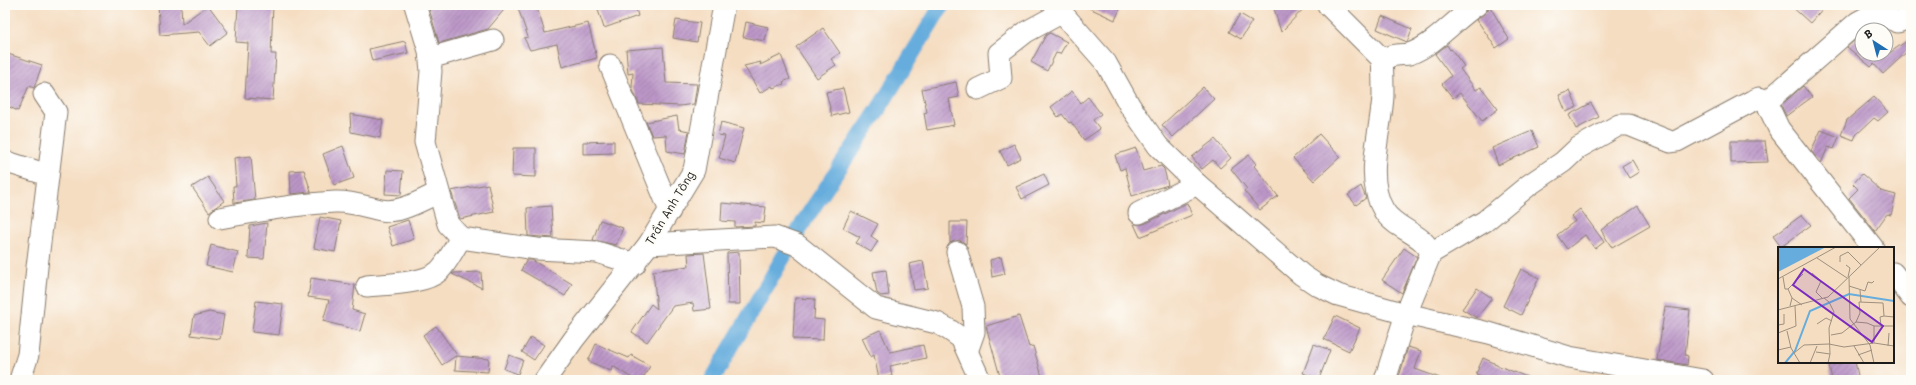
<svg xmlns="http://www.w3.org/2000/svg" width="1916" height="385" font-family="Mali,sans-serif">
	<defs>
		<pattern id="building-hatch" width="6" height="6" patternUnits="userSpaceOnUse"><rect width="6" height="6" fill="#bc96c8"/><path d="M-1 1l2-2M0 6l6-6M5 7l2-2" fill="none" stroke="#987aa2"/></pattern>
	</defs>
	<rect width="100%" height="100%" fill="#fdfcf7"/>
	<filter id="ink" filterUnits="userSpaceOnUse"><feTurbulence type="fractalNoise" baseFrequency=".025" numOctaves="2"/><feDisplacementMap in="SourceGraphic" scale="8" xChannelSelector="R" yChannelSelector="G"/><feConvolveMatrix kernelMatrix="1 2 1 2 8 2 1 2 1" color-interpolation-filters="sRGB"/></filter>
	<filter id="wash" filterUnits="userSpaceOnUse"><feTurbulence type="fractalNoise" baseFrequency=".012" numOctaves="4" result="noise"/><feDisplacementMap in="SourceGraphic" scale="16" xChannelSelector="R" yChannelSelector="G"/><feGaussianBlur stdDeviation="0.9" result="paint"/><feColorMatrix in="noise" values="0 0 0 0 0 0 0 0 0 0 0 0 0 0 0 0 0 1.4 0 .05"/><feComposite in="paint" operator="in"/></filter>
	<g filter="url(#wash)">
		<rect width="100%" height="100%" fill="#f5ddc1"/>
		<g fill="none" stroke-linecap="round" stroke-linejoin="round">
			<!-- canal -->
			<path stroke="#66addd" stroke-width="16" d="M712,380L806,218L878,110L942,5"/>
		</g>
		<g id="blocks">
			<!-- building -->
			<g fill="url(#building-hatch)">
				<path d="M158,5H181L182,24L208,5L228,32L210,46L199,32L160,35Z"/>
				<path d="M238,5H273L271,54H276L273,100L245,98L248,43L236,42Z"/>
				<path d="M428,5H508L488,29L439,43Z"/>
				<path d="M517,5H536L545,33L588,23L597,58L562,67L557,44L530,50L524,38L528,37Z"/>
				<path d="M612,5H635L638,16L604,28L598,10Z"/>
				<path d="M1083,5H1122L1115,20Z"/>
				<path d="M1273,5H1307L1281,32Z"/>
				<path d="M1489,5L1509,39L1496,48L1477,20L1488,10Z"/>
				<path d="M1790,5H1826L1810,23Z"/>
				<path d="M1240,14L1252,21L1241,39L1229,32Z"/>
				<path d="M1382,16L1412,29L1407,42L1377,29Z"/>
				<path d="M676,20L700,23L697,42L673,38Z"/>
				<path d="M746,22L768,27L765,41L743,37Z"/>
				<path d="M823,28L840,53L831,59L836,65L817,78L796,47Z"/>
				<path d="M1050,33L1067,42L1060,54L1056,53L1047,71L1031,62L1046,35Z"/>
				<path d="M1862,34V54H1886L1885,56L1908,40L1911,43V48L1883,74L1874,64L1871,67L1847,47Z"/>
				<path d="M405,41L408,53L372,61L369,49Z"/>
				<path d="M1447,45L1450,50L1451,49L1464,66L1460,69L1476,90L1481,87L1498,109L1482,121L1460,93L1453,98L1442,84L1451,76L1435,54Z"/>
				<path d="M663,47L666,83L697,84L694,104L680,106L639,104L632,88L633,73L628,74L626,50Z"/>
				<path d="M5,53L42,65L34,88L29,86L18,111L5,105Z"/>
				<path d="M781,55L790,79L783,82L784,84L773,88L772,86L760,93L744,66L761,62L760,65Z"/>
				<path d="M956,82L959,97L949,99L954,125L927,130L924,113L927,112L922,89Z"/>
				<path d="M1803,86L1812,97L1786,116L1781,105Z"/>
				<path d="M1203,87L1214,99L1173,137L1162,125Z"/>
				<path d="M843,88L849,112L832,116L826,92Z"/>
				<path d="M1072,91L1081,103L1088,97L1101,114L1093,120L1100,129L1084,140L1071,122L1069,123L1062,114L1058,117L1051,107Z"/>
				<path d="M1570,91L1577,107L1566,112L1559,95Z"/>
				<path d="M1874,97L1888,112L1878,121L1874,118L1856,135L1854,140L1841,135L1847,120Z"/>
				<path d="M1591,103L1599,117L1576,129L1569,115Z"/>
				<path d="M350,114L383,120L380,138L351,132Z"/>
				<path d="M677,116L679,129L689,131L685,154L667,151L666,135L652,136L646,122Z"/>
				<path d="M721,122L744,128L735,163L719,158L725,136L718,135Z"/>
				<path d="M1821,130L1839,137L1834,149L1828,147L1821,163L1811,151Z"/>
				<path d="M1532,131L1539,147L1498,165L1492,148Z"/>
				<path d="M1319,134L1340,157L1314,181L1293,158Z"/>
				<path d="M1215,139L1231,158L1220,168L1213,160L1202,169L1192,157Z"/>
				<path d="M614,141V153L583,154V142Z"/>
				<path d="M1731,141H1765L1768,162L1731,163Z"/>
				<path d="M1014,144L1021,158L1007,165L1000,151Z"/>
				<path d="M343,146L354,178L334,185L323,154Z"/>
				<path d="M513,148H536V177L512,176Z"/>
				<path d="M1136,148L1143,171L1161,166L1164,169L1168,185L1132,196L1125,168L1120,170L1115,155Z"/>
				<path d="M1249,155L1256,164L1254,166L1278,196L1260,210L1244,191L1247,189L1231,169Z"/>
				<path d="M251,156L255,200L234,203L233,186H236L234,158Z"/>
				<path d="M1632,160L1639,172L1629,178L1622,166Z"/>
				<path d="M304,170L311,192L291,194L290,171Z"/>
				<path d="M387,170L403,171L401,195L385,194Z"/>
				<path d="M1044,174L1049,185L1022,199L1016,187Z"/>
				<path d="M1862,174L1881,191L1896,195L1891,215L1887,214L1875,231L1849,198L1858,189L1853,184Z"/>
				<path d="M208,177L224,201L209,212L192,187Z"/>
				<path d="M488,184L494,212L460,219L451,191Z"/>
				<path d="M1361,186L1366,198L1356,205L1348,195Z"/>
				<path d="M722,203L766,207L764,223L755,222V226L735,227V222L721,221Z"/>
				<path d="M1187,203L1192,215L1140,237L1134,224H1144Z"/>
				<path d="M551,206L553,238L528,236L527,208Z"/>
				<path d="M1638,206L1650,226L1612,248L1601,230Z"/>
				<path d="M1580,209L1604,242L1595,249L1585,235L1567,249L1557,235L1575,221L1571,216Z"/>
				<path d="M851,211L878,224L871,236L878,241L871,252L856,243L860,237L843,228Z"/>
				<path d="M1802,215L1811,225L1781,247L1773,236Z"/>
				<path d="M320,217L341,221L335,252L314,248Z"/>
				<path d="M408,220L414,239L393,246L387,227Z"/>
				<path d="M600,220L623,228L616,245L593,240Z"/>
				<path d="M950,222H967L966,244L959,240L950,243Z"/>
				<path d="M267,223L264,259L248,258L250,226Z"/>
				<path d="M211,245L238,252L233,272L206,266Z"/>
				<path d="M1404,248L1417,257L1402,293L1382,280Z"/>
				<path d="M739,252L740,304H728L727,253Z"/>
				<path d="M704,253L711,309L694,311L693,303L673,306L647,342L632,332L651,304L657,309L653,271L689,266L688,254Z"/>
				<path d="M1001,257L1005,274L992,277L990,260Z"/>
				<path d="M527,260H532L572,284L565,296L521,270Z"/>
				<path d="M923,261L928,288L914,290L909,264Z"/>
				<path d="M1521,269L1539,278L1521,315L1503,306Z"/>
				<path d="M886,270L889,295L881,296L877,293L873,272Z"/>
				<path d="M481,272L482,288L452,274L453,273Z"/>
				<path d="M311,278L355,285L352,310L365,314L360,331L323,321L329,300L308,297Z"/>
				<path d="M1477,288L1492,298L1477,318L1462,309Z"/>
				<path d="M795,298L815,299L814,319L824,320L823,340L793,339Z"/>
				<path d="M256,301L283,304L279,335L252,332Z"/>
				<path d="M1665,307L1690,310L1685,355L1688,356L1687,365L1657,360Z"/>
				<path d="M209,312L224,315L220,339L191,335L194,316Z"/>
				<path d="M1019,316L1029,347L1033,346L1043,380H1018L1017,377L1001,380L986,326Z"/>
				<path d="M1335,316L1360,328L1349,351L1324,339Z"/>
				<path d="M436,326L457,355L442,365L423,335Z"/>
				<path d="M880,330L890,352L923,345L926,358L890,366L892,376L879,379L874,355L871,357L862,338Z"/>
				<path d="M531,337L544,345L534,360L522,352Z"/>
				<path d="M596,344L629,358L631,355L650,366L642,380H635L613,366L611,371L588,361Z"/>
				<path d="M1314,344L1330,350L1319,379L1303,373Z"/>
				<path d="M1408,347L1421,351L1415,369L1440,378V380H1398Z"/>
				<path d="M509,355L523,360L518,374L504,369Z"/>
				<path d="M456,356L489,359L488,372L455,370Z"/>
				<path d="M1483,358L1494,363V364L1532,379L1531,380H1490L1476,374Z"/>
				<path d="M1844,362H1855L1859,380H1832L1829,366Z"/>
			</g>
		</g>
	</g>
	<g filter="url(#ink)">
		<use href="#blocks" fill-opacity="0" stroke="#887c6e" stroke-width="1"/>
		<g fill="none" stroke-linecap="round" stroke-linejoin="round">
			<defs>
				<g id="minor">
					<path d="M415,5L429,51L431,71L425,142L448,224L461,238L537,249L597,252L635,264"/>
					<path d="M1055,5L1106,63L1130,106L1158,146L1197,184L1302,275L1317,285L1338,295L1406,314L1489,333L1569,357L1703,380"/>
					<path d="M1328,5L1382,59C1383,72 1383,84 1383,96C1381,132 1364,178 1384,211C1396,230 1423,233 1431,253L1406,314L1385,380"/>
					<path d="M430,58L493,40"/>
					<path d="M1382,59C1387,58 1392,55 1397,55C1401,54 1406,55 1409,54C1435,45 1455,19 1477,5"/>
					<path d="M610,65L670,211"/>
					<path d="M978,89L1001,78L999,53L1026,32L1061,13"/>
					<path d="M10,163L48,175"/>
					<path d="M1139,213L1197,184"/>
					<path d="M220,218C258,211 297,204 335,202C351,201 366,207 381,210C400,214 421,200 438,193"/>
					<path d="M649,244L775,237L797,245L876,308L937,323L948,329L961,338L980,380"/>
					<path d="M1873,248L1779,129L1769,108L1768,101L1858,22L1875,13L1898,22L1911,17"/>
					<path d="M957,252L973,307L974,332L968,349"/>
					<path d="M1431,253L1485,221L1529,185L1563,162L1578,148L1619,125H1629L1671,142L1677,141L1752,101L1759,98L1768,101"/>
					<path d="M1893,273L1911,297"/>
					<path d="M367,286C386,284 425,284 439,271C448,262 454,248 461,238"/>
					<path d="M20,380L28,355L37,267L56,112L44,94"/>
					<path d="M545,380L574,339L649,244L694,170L724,5"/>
				</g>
			</defs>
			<!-- minor casing -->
			<use href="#minor" stroke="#887c6e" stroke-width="23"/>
			<!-- minor -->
			<use href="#minor" stroke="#fff" stroke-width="21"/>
		</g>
	</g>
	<g text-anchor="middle" stroke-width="4" stroke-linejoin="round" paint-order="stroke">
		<!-- street labels -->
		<g font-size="12" fill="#1c1c1c" stroke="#fdfcf7">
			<text transform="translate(670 208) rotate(-59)" y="4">Trần Anh Tông</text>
		</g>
	</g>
	<!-- overview -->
	<g transform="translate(1778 247)">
		<rect width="116" height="116" fill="#f5ddc1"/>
		<path d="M0,0H48L0,25Z" fill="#66addd"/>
		<path fill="none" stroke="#66addd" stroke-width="2" d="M7,116L17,104L32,64L71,47L116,54"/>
		<path fill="none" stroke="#9e907f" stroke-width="1" d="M39,11L69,31M62,15V9L70,5L83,18M68,18L72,21L70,30M34,26L43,34L38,45L45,52M5,30L7,42H10L14,51L12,59M71,30L72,72L92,98L96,116M0,32L58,0M71,39L87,44L90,35L94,36L96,34M10,42L25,27M82,43L83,55M14,51L24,58M46,51L51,55L56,65L51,81L52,107L50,116M0,63L50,50L102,0M78,75L89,76L96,79M39,77L48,71L54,74M0,78L6,77V67M103,79L102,70L106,69M9,84L13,101L22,116M0,86L18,79L17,59M53,88L64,86L78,75L82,66L81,55L105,56L106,69L116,70M96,96V79H116M51,97L66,100L96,96L116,99M76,99L86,116M110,99L111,86M0,103L13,100M38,105L52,107M16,106L26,98L51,97M80,108L94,103M32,116L39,99"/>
		<path fill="#7b2cbf" fill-opacity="0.15" stroke="#7b2cbf" stroke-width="2" d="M26,22L105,79L94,95L15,38Z"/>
		<rect width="116" height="116" fill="none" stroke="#1c1c1c" stroke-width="2"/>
	</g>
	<!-- margin -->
	<rect width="1916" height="385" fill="none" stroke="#fdfcf7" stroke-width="20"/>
	<!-- north arrow -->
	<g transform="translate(1874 42) rotate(324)"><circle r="19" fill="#fdfcf7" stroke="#a3a29f"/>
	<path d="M0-3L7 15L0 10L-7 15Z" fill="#1f6fb2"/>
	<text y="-6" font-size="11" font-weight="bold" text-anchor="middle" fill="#1c1c1c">B</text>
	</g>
</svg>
